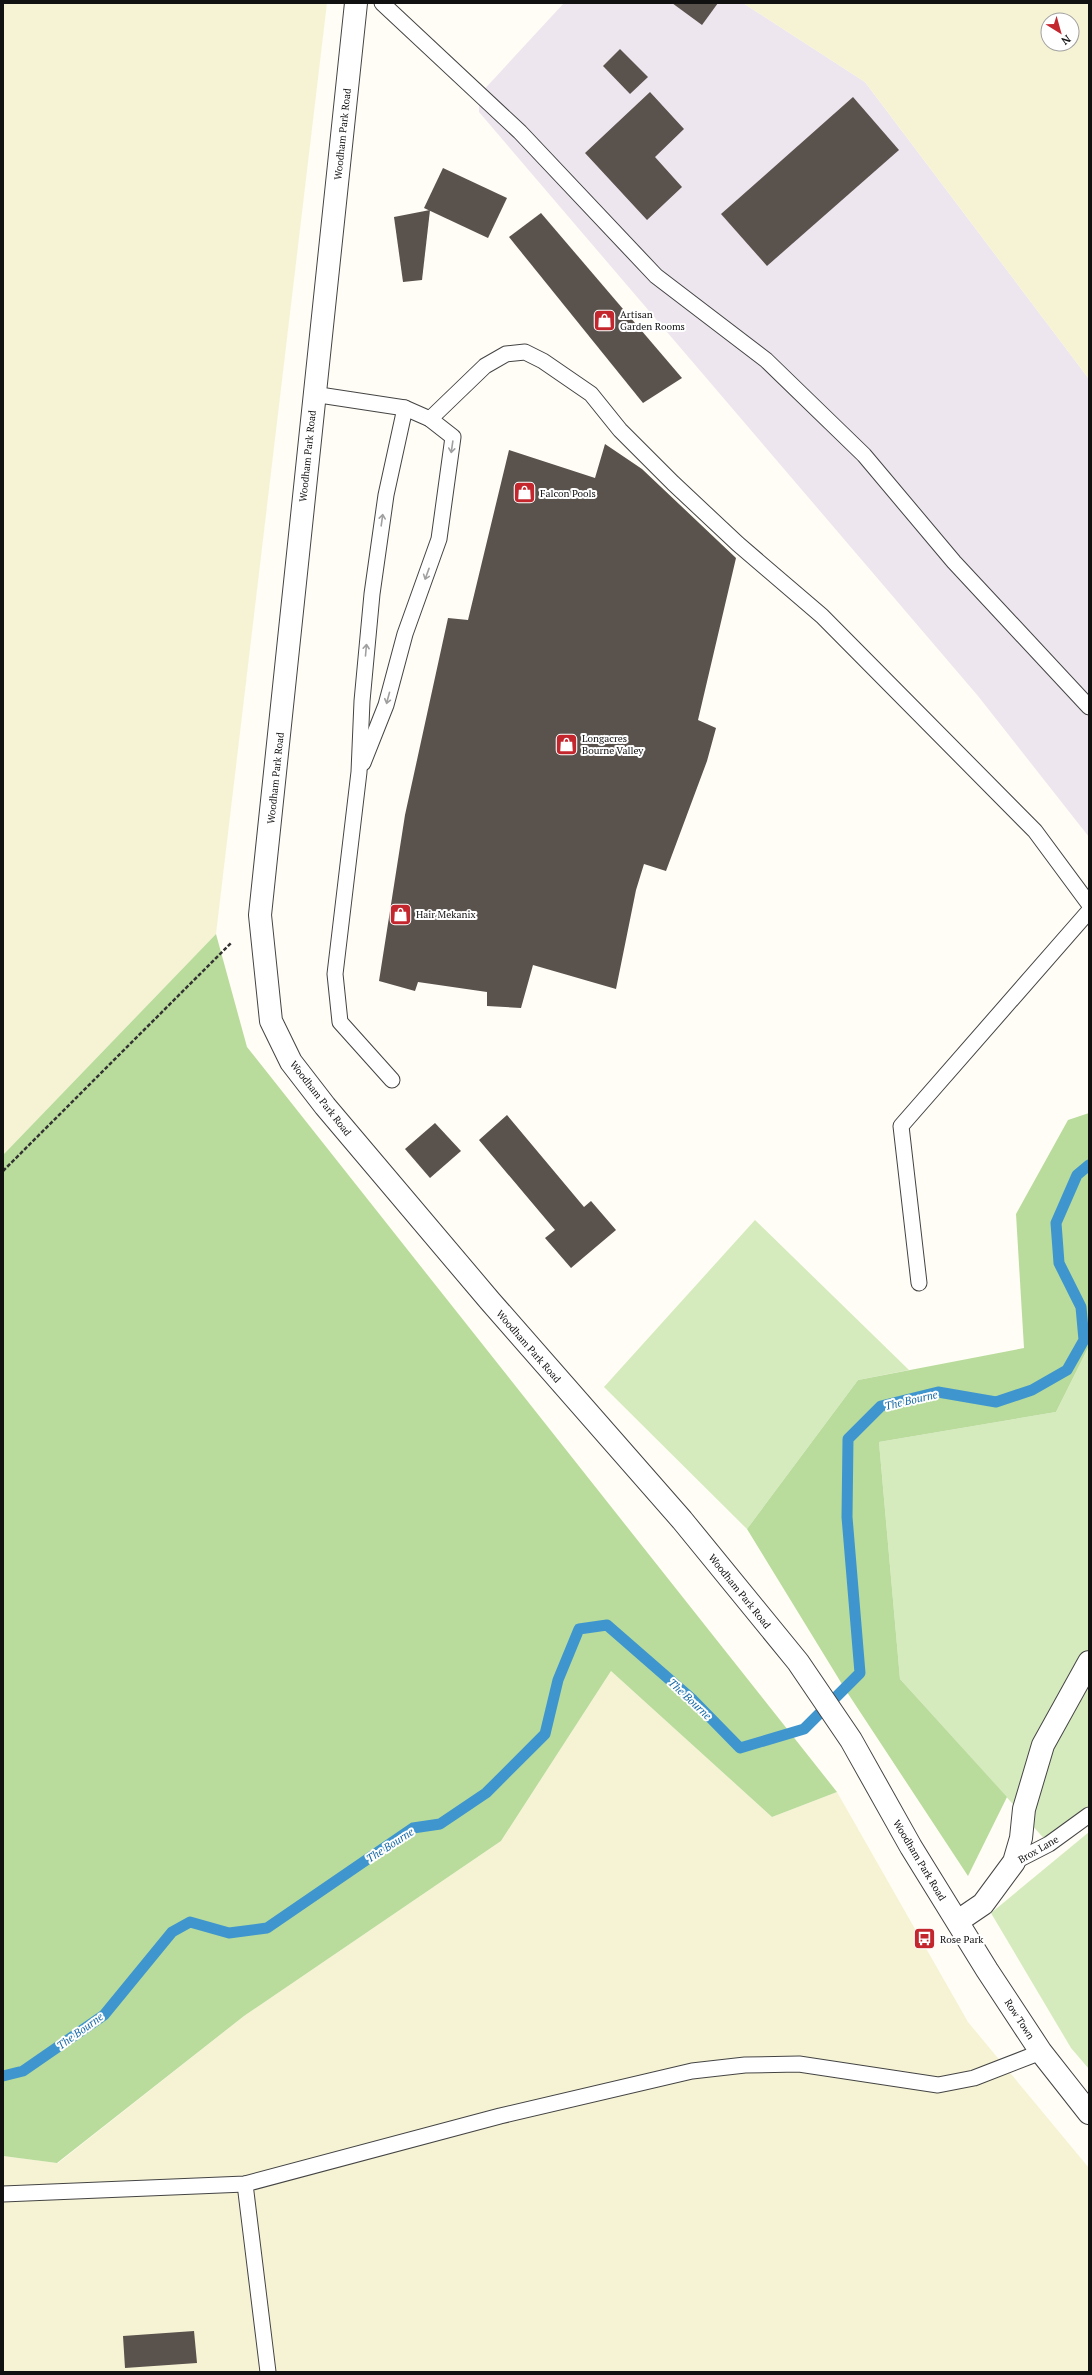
<svg xmlns="http://www.w3.org/2000/svg" width="1092" height="2375" font-family="'PT Serif',serif">
	<rect width="100%" height="100%" fill="#fffdf5"/>
	<!-- industrial -->
	<path fill="#eee6ef" d="M564,3H743L865,82L1089,379V837L978,696L479,112V95Z"/>
	<!-- farmland -->
	<g fill="#f6f3d4" fill-rule="evenodd">
		<path d="M3,3H327L216,934L3,1155Z"/>
		<path d="M743,3H1089V379L865,82ZM1048,20H1072V44H1048Z"/>
		<path d="M611,1671L772,1817L837,1792L968,2022L1089,2168V2372H3V2156L58,2163L244,2016L501,1841Z"/>
	</g>
	<!-- green -->
	<g fill="#d5ebbd">
		<path d="M755,1220L909,1370L858,1380L747,1529L604,1387Z"/>
		<path d="M1089,1346V1810L1049,1844L900,1679L879,1442L1056,1412Z"/>
		<path d="M1089,1832V2069L1071,2048L991,1913Z"/>
	</g>
	<!-- forest -->
	<g fill="#b9dc9c">
		<path d="M216,934L247,1047L837,1792L772,1817L611,1671L501,1841L244,2016L57,2163L3,2156V1155Z"/>
		<path d="M1089,1113V1346L1056,1412L879,1442L900,1679L1007,1797L968,1876L845,1689L747,1529L858,1380L1024,1348L1016,1214L1068,1120Z"/>
	</g>
	<g fill="none" stroke-linecap="round" stroke-linejoin="round">
		<!-- stream -->
		<path stroke="#3f96cf" stroke-width="11" d="M3,2076L23,2071L104,2015L172,1932L190,1922L229,1933L267,1928L413,1828L440,1824L486,1793L545,1734L558,1680L579,1629L607,1625L693,1700L740,1748L804,1729L860,1673L847,1517L848,1439L881,1406L938,1392L996,1402L1032,1390L1067,1370L1084,1340L1081,1307L1059,1263L1056,1223L1077,1175L1089,1165"/>
	</g>
	<!-- building -->
	<g fill="#5a524d">
		<path d="M672,3H718L702,25Z"/>
		<path d="M620,49L648,77L630,94L603,66Z"/>
		<path d="M650,92L684,129L655,157L682,187L647,220L585,153Z"/>
		<path d="M853,97L899,150L767,266L721,214Z"/>
		<path d="M443,168L507,198L488,238L424,208Z"/>
		<path d="M430,210L422,280L403,282L394,217Z"/>
		<path d="M541,213L682,378L643,403L509,237Z"/>
		<path d="M605,444L642,469L736,558L698,720L716,728L707,761L666,871L644,864L636,890L616,989L533,965L521,1008L487,1006V992L418,982L415,991L379,981L405,815L448,618L468,620L509,450L595,478Z"/>
		<path d="M507,1115L584,1207L591,1201L616,1230L571,1268L545,1238L555,1230L479,1140Z"/>
		<path d="M435,1123L461,1151L430,1178L405,1149Z"/>
		<path d="M194,2331L197,2363L125,2368L123,2336Z"/>
	</g>
	<g fill="none" stroke-linecap="round" stroke-linejoin="round">
		<defs>
			<g id="service">
				<path d="M382,3L520,132L656,276L766,360L864,455L954,562L1089,707"/>
				<path d="M313,394L405,408L430,419L453,437L439,539L405,634L386,705L363,763"/>
				<path d="M430,419L485,366L506,354L525,352L543,361L591,394L620,430L673,483L738,544L822,616L1035,831L1089,904"/>
				<path d="M392,1080L340,1022L335,974L359,772L362,701L372,594L386,495L405,408"/>
				<path d="M919,1283L901,1126L1089,911"/>
				<path d="M1014,1862L1049,1844L1089,1815"/>
				<path d="M245,2184L268,2372"/>
				<path d="M3,2194L245,2184L500,2116L692,2071L745,2065L799,2064L938,2085L974,2078L1041,2052"/>
			</g>
			<path id="minor" d="M958,1921L983,1904L1014,1862L1021,1838L1024,1809L1043,1745L1089,1662"/>
			<path id="tertiary" d="M356,3L260,915L271,1021L291,1062L325,1106L490,1301L682,1520L798,1662L851,1740L911,1847L987,1970L1041,2052L1089,2113"/>
		</defs>
		<!-- service casing -->
		<use href="#service" stroke="#444" stroke-width="17"/>
		<!-- minor casing -->
		<use href="#minor" stroke="#444" stroke-width="24"/>
		<!-- tertiary casing -->
		<use href="#tertiary" stroke="#444" stroke-width="24"/>
		<!-- path -->
		<path stroke="#333" stroke-width="2.5" stroke-dasharray="4 2" stroke-linecap="butt" d="M3,1171L232,942"/>
		<!-- service -->
		<use href="#service" stroke="#fff" stroke-width="15"/>
		<!-- minor -->
		<use href="#minor" stroke="#fff" stroke-width="22"/>
		<!-- tertiary -->
		<use href="#tertiary" stroke="#fff" stroke-width="22"/>
	</g>
	<!-- one-way arrows -->
	<defs><path id="oneway-shaft" d="M-6 0H5M1.5-3L5.5 0L1.5 3" fill="none" stroke-width="1.6" stroke-linecap="round" stroke-linejoin="round"/></defs>
	<g stroke="#a0a0a0">
		<use href="#oneway-shaft" transform="translate(452 447) rotate(98)"/>
		<use href="#oneway-shaft" transform="translate(382 520) rotate(-82)"/>
		<use href="#oneway-shaft" transform="translate(427 574) rotate(110)"/>
		<use href="#oneway-shaft" transform="translate(366 650) rotate(-85)"/>
		<use href="#oneway-shaft" transform="translate(388 698) rotate(105)"/>
	</g>
	<!-- icons -->
	<defs>
		<symbol id="shop-square" viewBox="-11 -11 22 22"><rect x="-9" y="-9" width="18" height="18" rx="4" fill="#c4262e" stroke="#fff"/><path d="M-5-2.5h2.3a2.7 3.5 0 0 1 5.4 0H5L5.5 6h-11ZM-1.5-2.5h3a1.5 2.3 0 0 0-3 0Z" fill="#fff"/></symbol>
		<symbol id="bus-square" viewBox="-11 -11 22 22"><rect x="-9" y="-9" width="18" height="18" rx="4" fill="#c4262e" stroke="#fff"/><path d="M-5-6H5V4H4V6H2V4H-2V6H-4V4H-5ZM-3.5-4V0h7V-4ZM-3.5 1.2v1.5H-2V1.2ZM2 1.2v1.5H3.5V1.2Z" fill="#fff"/></symbol>
	</defs>
	<g fill-rule="evenodd">
		<use href="#shop-square" x="592" y="308" width="25" height="25"/>
		<use href="#shop-square" x="512" y="480" width="25" height="25"/>
		<use href="#shop-square" x="554" y="732" width="25" height="25"/>
		<use href="#shop-square" x="388" y="902" width="25" height="25"/>
		<use href="#bus-square" x="912" y="1926" width="25" height="25"/>
	</g>
	<g text-anchor="middle" stroke-width="4" stroke-linejoin="round" paint-order="stroke">
		<!-- street labels -->
		<g font-size="10" fill="#111" stroke="#fff">
			<text transform="translate(342 134) rotate(-84)" y="4">Woodham Park Road</text>
			<text transform="translate(307 456) rotate(-84)" y="4">Woodham Park Road</text>
			<text transform="translate(275 778) rotate(-84)" y="4">Woodham Park Road</text>
			<text transform="translate(321 1098) rotate(52)" y="4">Woodham Park Road</text>
			<text transform="translate(529 1346) rotate(49)" y="4">Woodham Park Road</text>
			<text transform="translate(740 1591) rotate(51)" y="4">Woodham Park Road</text>
			<text transform="translate(1038 1849) rotate(-30)" y="4">Brox Lane</text>
			<text transform="translate(920 1860) rotate(59)" y="4">Woodham Park Road</text>
			<text transform="translate(1020 2019) rotate(57)" y="4">Row Town</text>
		</g>
		<!-- poi labels -->
		<g font-size="10" fill="#111" stroke="#fff" text-anchor="start">
			<text x="620" y="318">Artisan<tspan x="620" dy="12">Garden Rooms</tspan></text>
			<text x="540" y="497">Falcon Pools</text>
			<text x="582" y="742">Longacres<tspan x="582" dy="12">Bourne Valley</tspan></text>
			<text x="416" y="918">Hair Mekanix</text>
			<text x="940" y="1943">Rose Park</text>
		</g>
		<!-- water labels -->
		<g font-size="11" font-style="italic" fill="#1768a6" stroke="#fff">
			<text transform="translate(911 1400) rotate(-13)" y="4">The Bourne</text>
			<text transform="translate(690 1699) rotate(43)" y="4">The Bourne</text>
			<text transform="translate(390 1845) rotate(-33)" y="4">The Bourne</text>
			<text transform="translate(80 2031) rotate(-36)" y="4">The Bourne</text>
		</g>
	</g>
	<!-- border -->
	<rect width="1092" height="2375" fill="none" stroke="#111111" stroke-width="8"/>
	<!-- north arrow -->
	<g transform="translate(1060 32) rotate(143)"><circle r="19" fill="#ffffff" stroke="#a0a0a0"/>
	<path d="M0-3L7 15L0 10L-7 15Z" fill="#c4262e"/>
	<text y="-6" font-size="11" font-weight="bold" text-anchor="middle" fill="#111111">N</text>
	</g>
</svg>
